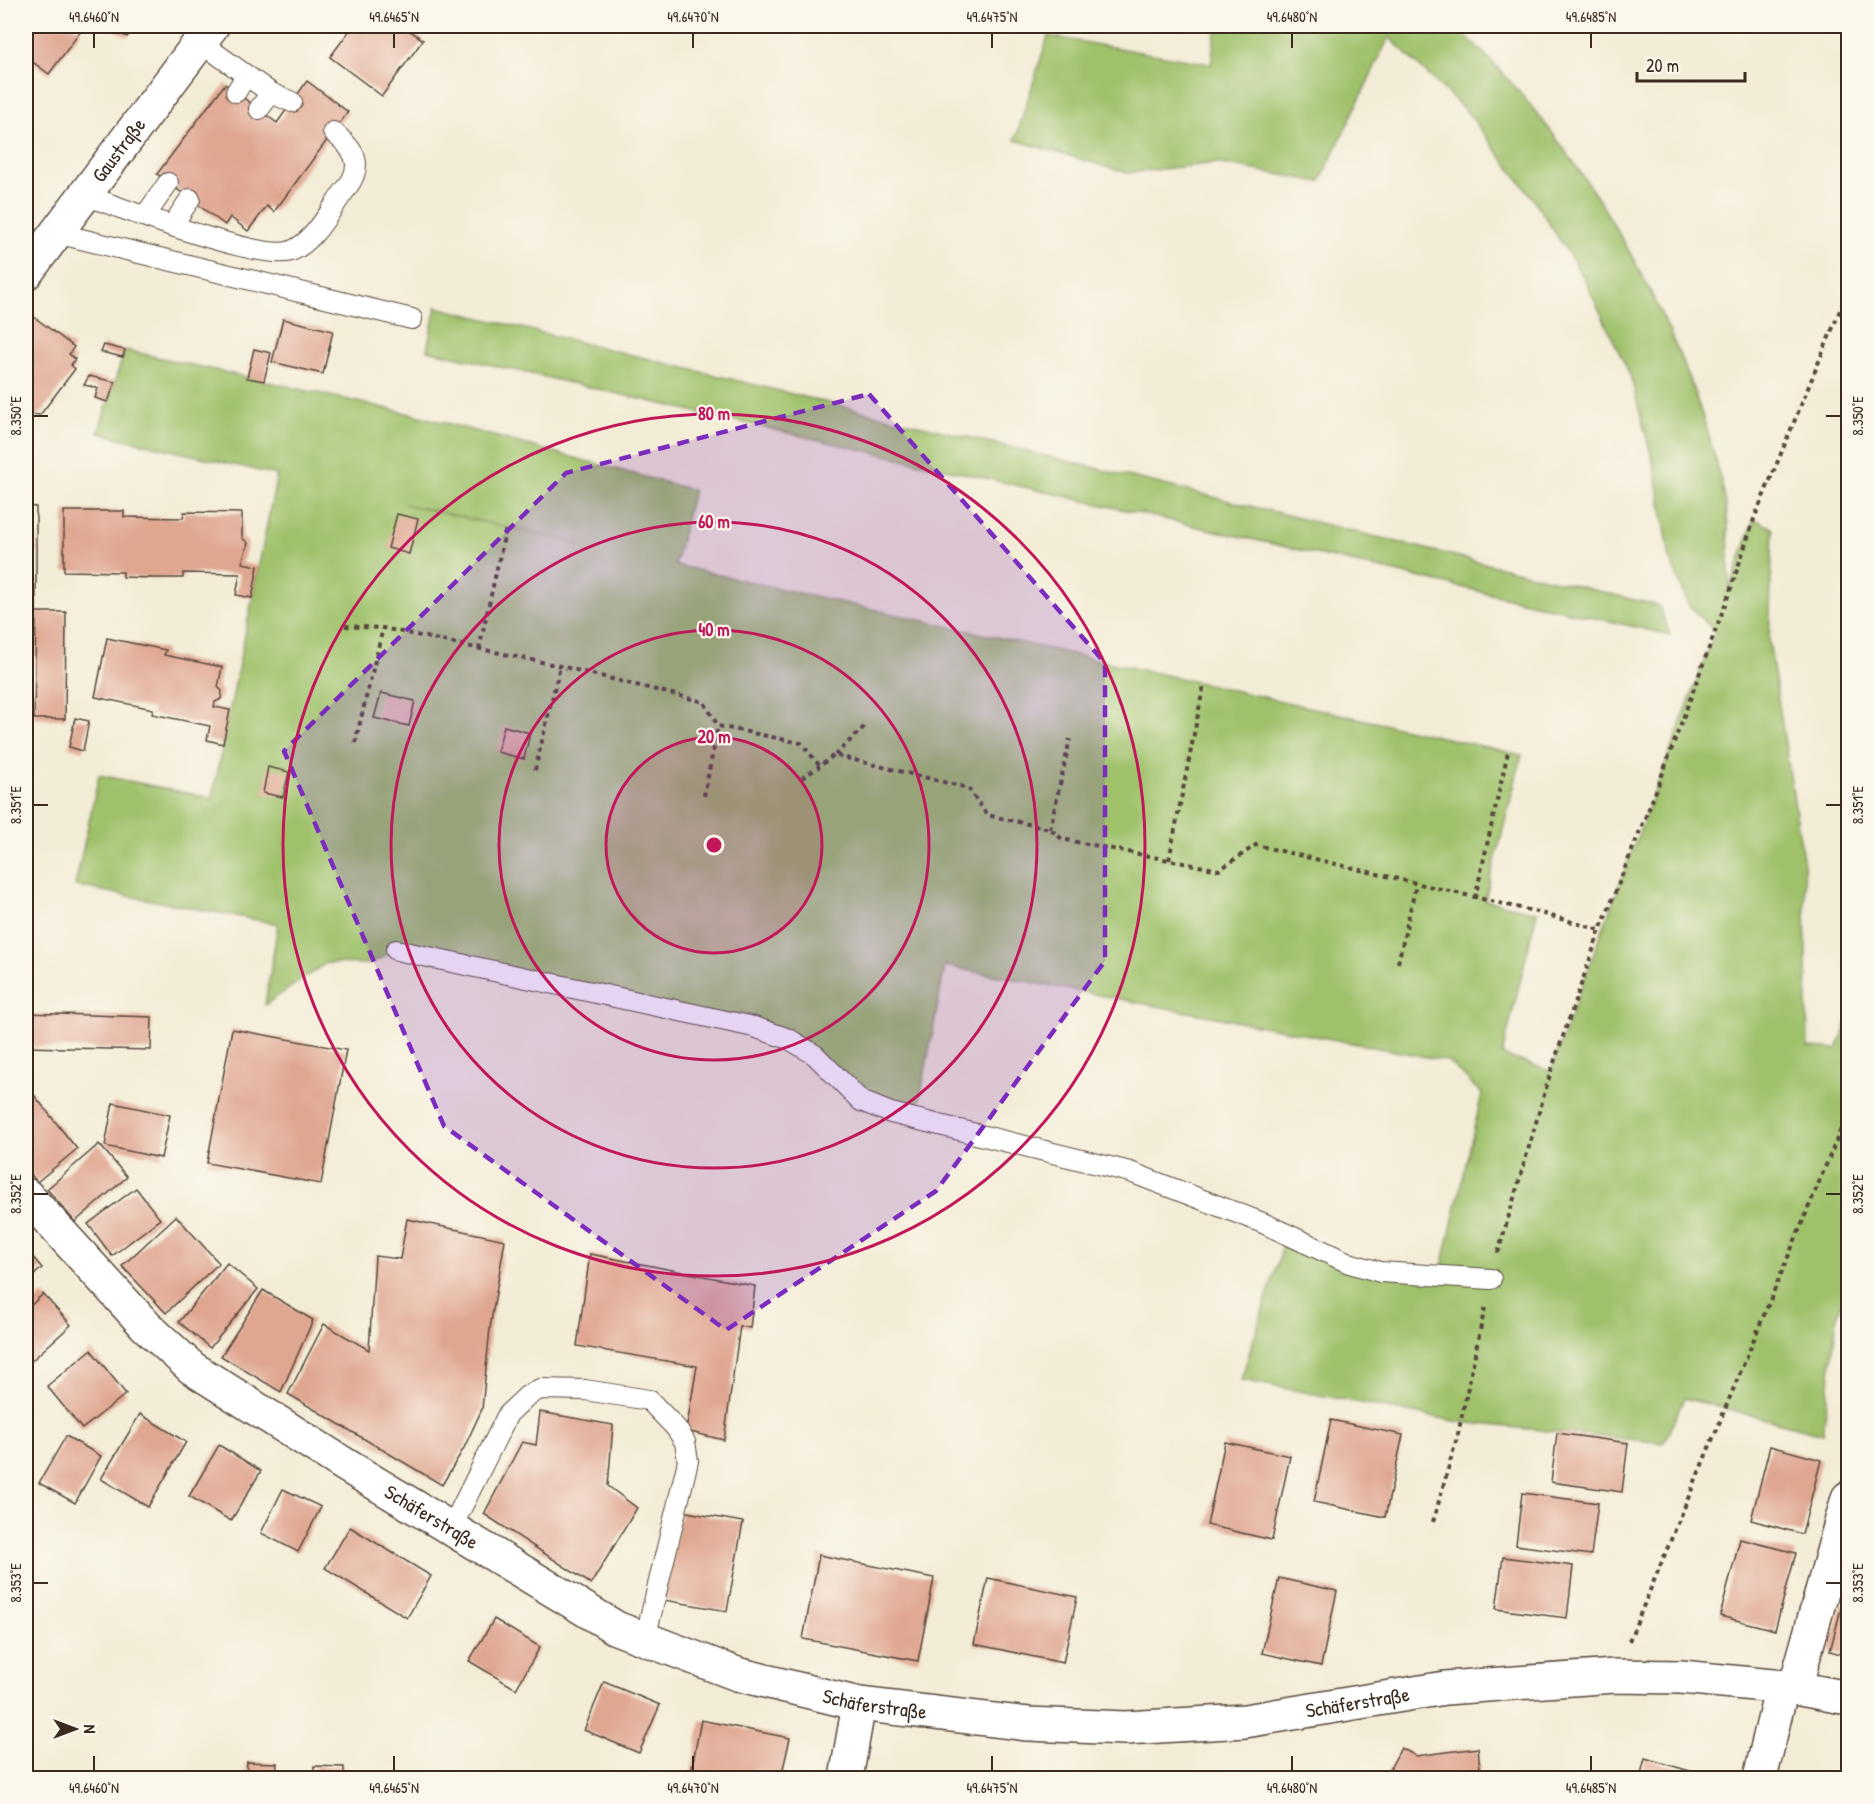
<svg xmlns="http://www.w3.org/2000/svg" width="1874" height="1804" font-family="'Patrick Hand',sans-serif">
	<rect width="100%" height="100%" fill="#fbf7ec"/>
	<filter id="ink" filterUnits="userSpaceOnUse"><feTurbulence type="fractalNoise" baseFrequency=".0167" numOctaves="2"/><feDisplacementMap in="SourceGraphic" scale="12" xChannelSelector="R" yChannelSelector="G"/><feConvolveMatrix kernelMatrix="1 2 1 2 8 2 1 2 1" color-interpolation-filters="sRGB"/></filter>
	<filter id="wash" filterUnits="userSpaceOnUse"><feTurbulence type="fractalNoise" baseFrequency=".008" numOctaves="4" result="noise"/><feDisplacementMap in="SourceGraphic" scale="24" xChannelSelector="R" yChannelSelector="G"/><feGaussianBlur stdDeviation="1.35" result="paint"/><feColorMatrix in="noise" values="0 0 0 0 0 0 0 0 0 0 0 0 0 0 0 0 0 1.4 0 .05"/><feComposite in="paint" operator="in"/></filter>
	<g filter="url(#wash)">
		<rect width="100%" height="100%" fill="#f3ecd6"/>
		<!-- green -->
		<g fill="#9fc16a" stroke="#6d7644" stroke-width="1.5" fill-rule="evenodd">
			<path d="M1216,26H1456C1580,141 1685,323 1723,489C1730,521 1728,557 1730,589L1754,519L1773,528L1769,641L1804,865L1808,1047L1837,1049L1848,1020V1287L1837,1316L1823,1434L1684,1398L1664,1443L1460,1422L1241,1380L1287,1233L1349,1263L1440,1276L1482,1094L1448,1061L945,966L916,1120L891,1113L789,1039L396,950L370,964L326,963L265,1005L278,924L75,886L99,775L212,798L277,475L98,433L125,350L416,415L693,490L675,565L1522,755L1485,900L1537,912L1502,1055L1551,1071C1603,923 1661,778 1715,632L1688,604L1670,558L1656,473L1630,375L1583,276L1532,197L1468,113L1389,37L1320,182L1216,163L1127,173L1015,140L1048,36L1211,64ZM404,504H405L581,544Z"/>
			<path d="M436,307L1659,606L1670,635L427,350Z"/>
		</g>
		<g id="blocks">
			<!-- building -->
			<g fill="#dfa690">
				<path d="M26,26H74L81,31L49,74L26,57Z"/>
				<path d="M109,26H135L127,37Z"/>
				<path d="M353,26H403L423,40L382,96L330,57Z"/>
				<path d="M307,81L348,112L274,212L267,206L248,231L230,217L225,225L157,174L225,84L277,123Z"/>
				<path d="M34,317L74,347L69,354L75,359L71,365L75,369L40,415L28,414L26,417V328Z"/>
				<path d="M283,319L333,331L323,374L272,362Z"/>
				<path d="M104,345L125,350L123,357L101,352Z"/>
				<path d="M254,349L271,353L264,381L247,378Z"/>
				<path d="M89,376L115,382L108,402L95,398L98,388L84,385Z"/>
				<path d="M26,506L36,507V612H66L65,719H34L36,617L26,614Z"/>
				<path d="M64,511H124V517L183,518L184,512L242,513V538L248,543L242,563L258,566L252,598L236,595L240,574L183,573V578H153L123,577V572L64,571Z"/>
				<path d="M397,514L418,519L409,554L388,548Z"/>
				<path d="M107,638L166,650L164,655L222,667L218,687L222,691L221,699L215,702L214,707L230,710L223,744L207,740L210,726L152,714L153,709L95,697Z"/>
				<path d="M381,693L415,701L409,726L374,718Z"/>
				<path d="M75,718L89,721L83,751L69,747Z"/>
				<path d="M504,726L530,733L524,759L497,752Z"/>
				<path d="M268,767L289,772L283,797L263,793Z"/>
				<path d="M26,1013L152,1017L151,1050L26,1047Z"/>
				<path d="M232,1029L346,1050L321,1184L207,1163Z"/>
				<path d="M26,1085L77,1149L37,1182L26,1168Z"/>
				<path d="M113,1103L170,1115L161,1158L105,1146Z"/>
				<path d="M99,1144L127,1177L75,1222L47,1189Z"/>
				<path d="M136,1188L160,1219L112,1256L88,1224Z"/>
				<path d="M176,1216L219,1263L166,1313L122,1266Z"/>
				<path d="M407,1219L505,1240L490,1328L482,1409L464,1448L442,1485L288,1394L324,1324L369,1350L375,1256L400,1259Z"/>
				<path d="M26,1249L42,1268L26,1282Z"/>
				<path d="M590,1254L755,1286L750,1328L740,1326L724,1440L686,1431L697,1366L577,1346Z"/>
				<path d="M227,1263L258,1289L210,1348L179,1322Z"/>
				<path d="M263,1290L313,1320L281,1392L221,1356Z"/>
				<path d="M43,1294L71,1325L29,1363L26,1359V1310Z"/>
				<path d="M91,1350L126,1394L82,1429L47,1386Z"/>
				<path d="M540,1412L613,1425L608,1486L637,1508L591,1584L484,1514L522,1442L536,1445Z"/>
				<path d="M140,1414L186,1442L148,1507L101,1479Z"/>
				<path d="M1331,1420L1403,1435L1385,1517L1314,1502Z"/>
				<path d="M1557,1433L1628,1443L1622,1492L1551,1482Z"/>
				<path d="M66,1436L101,1456L75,1503L39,1483Z"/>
				<path d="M1225,1442L1290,1456L1272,1540L1207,1525Z"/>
				<path d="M219,1445L261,1471L231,1521L189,1496Z"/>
				<path d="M1770,1446L1821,1460L1802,1534L1751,1520Z"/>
				<path d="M283,1489L321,1507L298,1552L261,1533Z"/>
				<path d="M1522,1493L1598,1503L1591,1555L1516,1545Z"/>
				<path d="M681,1511L743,1522L727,1611L664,1600Z"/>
				<path d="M350,1527L431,1576L407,1618L325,1568Z"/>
				<path d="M1740,1539L1796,1553L1775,1630L1720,1616Z"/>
				<path d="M819,1555L934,1578L918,1661L803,1639Z"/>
				<path d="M1503,1557L1573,1566L1567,1618L1496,1609Z"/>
				<path d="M988,1578L1077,1597L1063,1663L974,1644Z"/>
				<path d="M1279,1578L1337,1591L1321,1666L1262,1653Z"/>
				<path d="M1846,1590L1848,1591V1656L1830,1651Z"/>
				<path d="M494,1619L540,1647L516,1689L469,1661Z"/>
				<path d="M604,1682L660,1705L639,1753L584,1730Z"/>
				<path d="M701,1720L790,1738L781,1778H720L691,1772Z"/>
				<path d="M1401,1748L1416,1756L1478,1748L1481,1778H1385Z"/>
				<path d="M1645,1758L1714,1778H1640Z"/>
				<path d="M247,1762L277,1763L276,1778H246Z"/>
				<path d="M314,1766L344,1767V1778H314Z"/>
			</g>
		</g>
	</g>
	<g filter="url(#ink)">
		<use href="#blocks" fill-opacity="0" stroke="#57473a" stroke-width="1.5"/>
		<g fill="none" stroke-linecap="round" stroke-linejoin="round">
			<defs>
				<g id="lane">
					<path d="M200,42L271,93L292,102"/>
					<path d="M236,92L246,76"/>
					<path d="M259,109L271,93"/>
					<path d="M85,195C121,208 262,262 291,251C315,242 331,208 346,189C365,164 355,150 333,132"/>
					<path d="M145,216L168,183"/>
					<path d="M172,226L190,199"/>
					<path d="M56,233L412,319"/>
					<path d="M396,950L754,1027L789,1039L815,1055L861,1101L891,1113L1130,1172L1263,1223L1349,1263L1380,1272L1491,1279"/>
					<path d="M451,1529L508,1414L527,1396L540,1389L585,1390L649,1400L676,1428L685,1442L688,1461L645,1639"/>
				</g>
				<g id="street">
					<path id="s1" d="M26,1195L146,1326L192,1368L347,1466L616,1628L737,1674L859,1704L1028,1724L1125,1728L1245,1721L1445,1688L1615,1676L1681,1677L1795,1688L1848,1698"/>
					<path d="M1795,1688L1848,1498"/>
					<path d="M846,1778L859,1704"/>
					<path d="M1760,1778L1782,1687"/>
				</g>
				<g id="secondary">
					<path id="s2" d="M26,273L212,26"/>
				</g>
			</defs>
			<!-- lane casing -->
			<use href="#lane" stroke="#57473a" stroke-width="22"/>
			<!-- street casing -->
			<use href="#street" stroke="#57473a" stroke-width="36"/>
			<!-- secondary casing -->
			<use href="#secondary" stroke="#57473a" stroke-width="36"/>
			<!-- path -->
			<g stroke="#57473a" stroke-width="4" stroke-dasharray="4.5 4.5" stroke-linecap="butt">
				<path d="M345,626L383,628L560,666L704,702L718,726L801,743L820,766L834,755L968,788L987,815L1050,829L1062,839L1219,870L1256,845L1537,912L1600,930"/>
				<path d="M479,649L506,528"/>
				<path d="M355,743L383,628"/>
				<path d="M835,755L865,726"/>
				<path d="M535,770L560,666"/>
				<path d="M802,778L820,766"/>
				<path d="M704,796L718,726"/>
				<path d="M1050,829L1070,739"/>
				<path d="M1169,860L1204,684"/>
				<path d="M1475,898L1508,752"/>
				<path d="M1398,963L1416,885"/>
				<path d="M1498,1253L1551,1071L1600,930L1658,786L1730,591L1754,519L1848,291"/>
				<path d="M1433,1522L1458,1434L1485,1307"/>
				<path d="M1629,1641L1848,1112"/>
			</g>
			<!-- lane -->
			<use href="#lane" stroke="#fff" stroke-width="20"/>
			<!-- street -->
			<use href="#street" stroke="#fff" stroke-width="33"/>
			<!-- secondary -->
			<use href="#secondary" stroke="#fff" stroke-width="33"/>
		</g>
	</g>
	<!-- marked area -->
	<path fill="#7b2cbf" fill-opacity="0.2" stroke="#7b2cbf" stroke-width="4.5" stroke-dasharray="12 8" stroke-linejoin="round" d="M869,394L1105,663V961L936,1191L726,1330L444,1126L284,751L566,473Z"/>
	<!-- ticks -->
	<path fill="none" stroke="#3b2a1e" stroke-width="2" d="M94,33V48M394,33V48M693,33V48M992,33V48M1292,33V48M1591,33V48M33,416H48M1826,416H1841M33,805H48M1826,805H1841M33,1194H48M1826,1194H1841M33,1583H48M1826,1583H1841M94,1756V1771M394,1756V1771M693,1756V1771M992,1756V1771M1292,1756V1771M1591,1756V1771"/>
	<!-- distance rings -->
	<circle cx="714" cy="845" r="108" fill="#c2185b" fill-opacity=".12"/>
	<g fill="none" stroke="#c2185b" stroke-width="3">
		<circle cx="714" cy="845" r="108"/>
		<circle cx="714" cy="845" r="215"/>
		<circle cx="714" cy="845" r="323"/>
		<circle cx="714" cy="845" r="431"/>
	</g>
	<g text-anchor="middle" stroke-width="4.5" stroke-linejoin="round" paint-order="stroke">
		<!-- street labels -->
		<g font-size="20" fill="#3b2a1e" stroke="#fbf7ec">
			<text dy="7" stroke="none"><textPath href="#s2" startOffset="154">Gaustraße</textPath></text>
			<text dy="7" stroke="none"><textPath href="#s1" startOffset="522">Schäferstraße</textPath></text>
			<text dy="7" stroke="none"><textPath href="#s1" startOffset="1008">Schäferstraße</textPath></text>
			<text dy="7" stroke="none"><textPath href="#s1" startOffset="1494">Schäferstraße</textPath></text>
		</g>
	</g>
	<circle cx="714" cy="845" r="9" fill="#c2185b" stroke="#fbf7ec" stroke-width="3"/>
	<g font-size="18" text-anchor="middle" font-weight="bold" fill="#c2185b" stroke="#fbf7ec" stroke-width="4.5" stroke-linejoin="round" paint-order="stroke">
		<text x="714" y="420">80 m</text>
		<text x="714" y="528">60 m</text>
		<text x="714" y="636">40 m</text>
		<text x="714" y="743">20 m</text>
	</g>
	<!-- margin -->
	<rect width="1874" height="1804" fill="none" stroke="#fbf7ec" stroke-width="66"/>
	<!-- north arrow -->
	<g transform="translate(75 1729) rotate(90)" stroke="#fbf7ec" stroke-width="4.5" paint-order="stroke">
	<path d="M0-4.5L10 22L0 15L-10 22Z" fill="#3b2a1e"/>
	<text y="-9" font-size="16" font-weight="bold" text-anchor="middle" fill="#3b2a1e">N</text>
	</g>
	<!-- scale -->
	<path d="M1637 72v9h108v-9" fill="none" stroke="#3b2a1e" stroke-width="3"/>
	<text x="1646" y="72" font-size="18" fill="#3b2a1e" stroke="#fbf7ec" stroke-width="4.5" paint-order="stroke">20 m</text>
	<rect x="33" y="33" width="1808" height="1738" fill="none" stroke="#3b2a1e" stroke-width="2"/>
	<g font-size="15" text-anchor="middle" fill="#3b2a1e">
		<text x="94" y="22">49.6460°N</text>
		<text x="394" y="22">49.6465°N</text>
		<text x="693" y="22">49.6470°N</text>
		<text x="992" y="22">49.6475°N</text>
		<text x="1292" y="22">49.6480°N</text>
		<text x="1591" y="22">49.6485°N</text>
		<text transform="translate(1858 416) rotate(-90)" y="5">8.350°E</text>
		<text transform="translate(16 416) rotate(-90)" y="5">8.350°E</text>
		<text transform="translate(1858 805) rotate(-90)" y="5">8.351°E</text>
		<text transform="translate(16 805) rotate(-90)" y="5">8.351°E</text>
		<text transform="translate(1858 1194) rotate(-90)" y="5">8.352°E</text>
		<text transform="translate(16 1194) rotate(-90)" y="5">8.352°E</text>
		<text transform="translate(16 1583) rotate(-90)" y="5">8.353°E</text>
		<text transform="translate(1858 1583) rotate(-90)" y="5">8.353°E</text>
		<text x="94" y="1793">49.6460°N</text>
		<text x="394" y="1793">49.6465°N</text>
		<text x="693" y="1793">49.6470°N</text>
		<text x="992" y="1793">49.6475°N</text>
		<text x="1292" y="1793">49.6480°N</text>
		<text x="1591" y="1793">49.6485°N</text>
	</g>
</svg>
